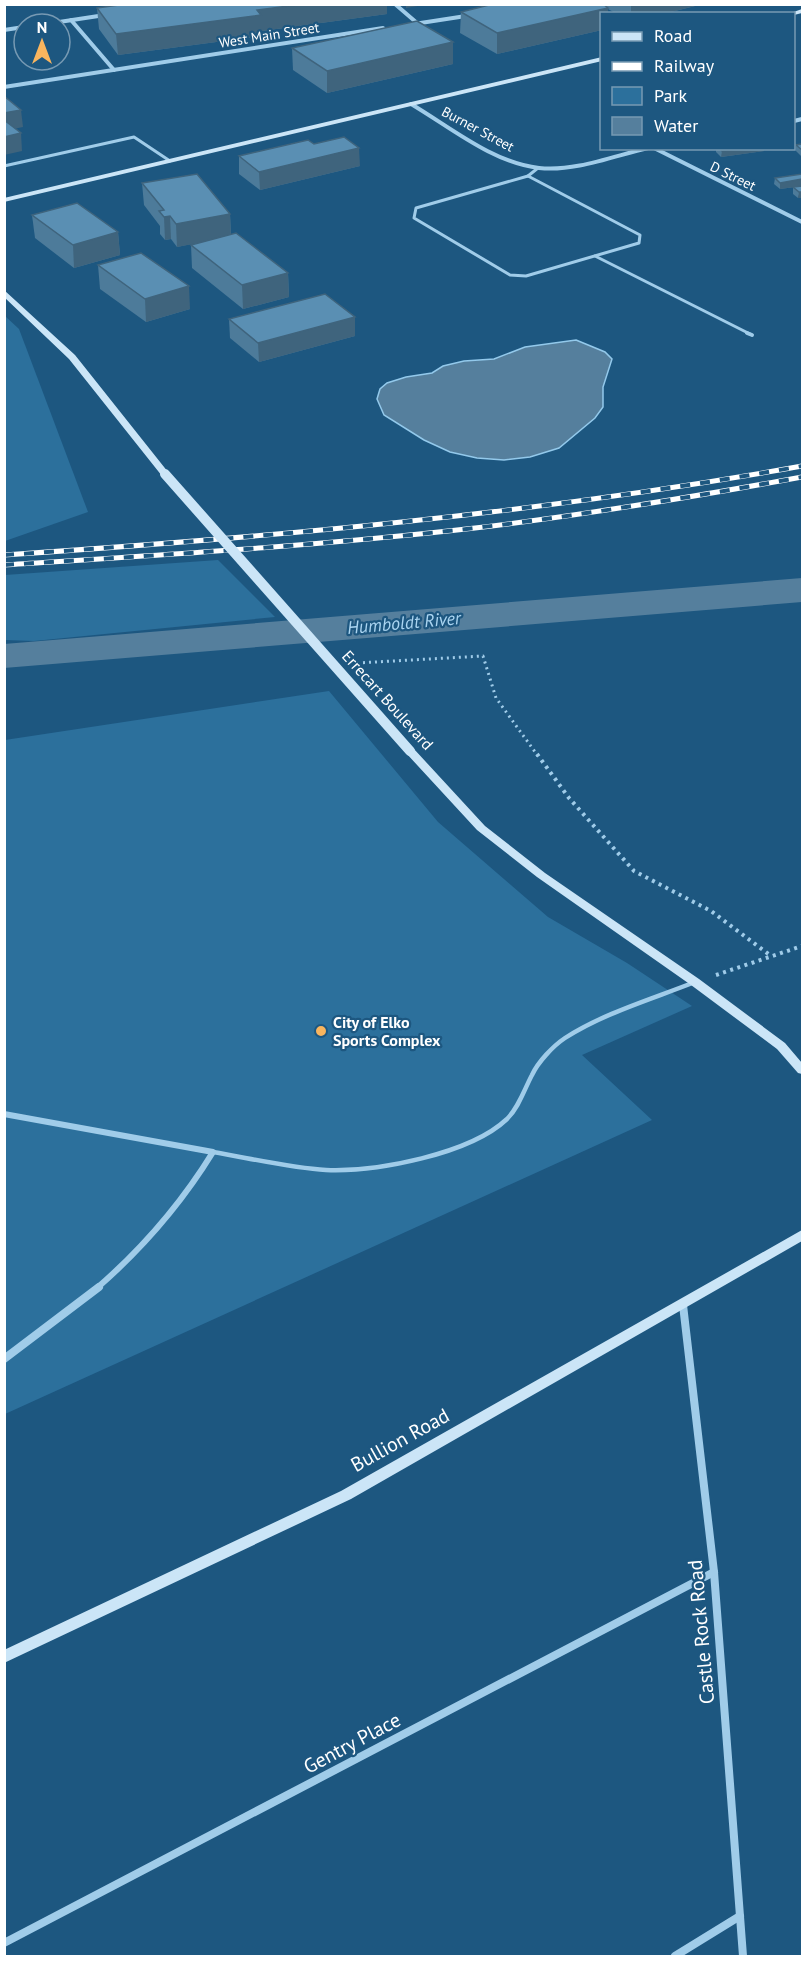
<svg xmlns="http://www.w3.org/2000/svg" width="807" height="1961" font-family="'PT Sans',sans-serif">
	<rect width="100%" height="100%" fill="#1d5780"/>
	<!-- green -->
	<g fill="#2c709c">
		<path d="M5,316L19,329L88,512L5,541Z"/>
		<path d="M218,560L275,617L34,641L5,640V575Z"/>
		<path d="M329,691L438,822L548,917L627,963L692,1006L582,1055L652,1120L5,1414V740Z"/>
	</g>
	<!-- water -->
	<path fill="#557f9d" stroke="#93c9eb" stroke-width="1.5" d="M576,340L605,352L612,359L603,387V407L595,418L559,448L530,457L504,460L477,458L450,452L424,440L384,415L377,399L380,389L387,383L406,377L432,373L443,366L464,361L494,359L525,347Z"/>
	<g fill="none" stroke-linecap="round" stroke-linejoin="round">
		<!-- river -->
		<path fill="#557f9d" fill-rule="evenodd" d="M802,578V602L4,668V644Z"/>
		<!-- path-far1 -->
		<path stroke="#a0cce9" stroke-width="3" stroke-dasharray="2 4" stroke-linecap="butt" d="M357,663L483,656L496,698L538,756"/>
		<!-- path -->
		<g stroke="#a0cce9" stroke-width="4" stroke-dasharray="3 4.5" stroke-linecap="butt">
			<path d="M537,754L569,798L634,871L711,911L771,956"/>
			<path d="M716,975L802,946"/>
		</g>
		<!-- lane-far2 -->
		<g stroke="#a0cce9" stroke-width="3">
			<path d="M4,166L134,137L170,161"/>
			<path d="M528,176L640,235L639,243L526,276L510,275L414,218L416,208Z"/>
			<path d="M528,176L538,168"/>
			<path d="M595,256L750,334"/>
		</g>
		<!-- lane-far1 -->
		<path stroke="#a0cce9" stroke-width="4" d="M747,333L752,335"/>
		<!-- lane -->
		<path stroke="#a0cce9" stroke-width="4.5" d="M213,1152C249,1158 290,1168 326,1170C377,1172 470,1154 507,1119C519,1107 524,1090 532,1075C538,1062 553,1046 565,1038C604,1013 652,999 695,982"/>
		<!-- street-far2 -->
		<g stroke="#a0cce9" stroke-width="4">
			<path d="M395,4L417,23"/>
			<path d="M71,20L114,70"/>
			<path d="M46,24L105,15"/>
			<path d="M414,24L466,16"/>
			<path d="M4,30L24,27"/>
			<path d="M4,87L383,28"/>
			<path d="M411,104C450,127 493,163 539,168C574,172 614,156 648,148"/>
			<path d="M794,121L802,119"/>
			<path d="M654,148L802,222"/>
		</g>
		<!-- street-far1 -->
		<path stroke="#a0cce9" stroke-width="6" d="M4,1114L213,1152C181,1204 143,1248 97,1288"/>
		<!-- street -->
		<g stroke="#a0cce9" stroke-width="8">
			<path d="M683,1305L714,1572L743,1956"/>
			<path d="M4,1359L99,1287"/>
			<path d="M4,1943L714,1572"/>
			<path d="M675,1956L740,1916"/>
		</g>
		<!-- secondary -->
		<g fill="#cbe5f7" fill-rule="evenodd">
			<path d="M802,9V13L794,15V14H788Z"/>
			<path d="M602,57V61L4,202V198Z"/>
			<path d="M4,290L75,355L168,472V476H162L69,359L4,297Z"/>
			<path d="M410,748L414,749L485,826L545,873L699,979L785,1043L802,1063V1074L798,1073L777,1049L691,985L537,877L477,830L406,753L405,751Z"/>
			<path d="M802,1230V1241L351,1499L4,1663V1650L341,1491Z"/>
		</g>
		<defs>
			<g id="rail">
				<path d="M4,555C273,537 536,514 802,466"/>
				<path d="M4,565C161,555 318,546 475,528C584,515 693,497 802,477"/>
			</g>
		</defs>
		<!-- rail casing -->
		<use href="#rail" stroke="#fff" stroke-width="5"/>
		<!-- rail -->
		<use href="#rail" stroke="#1d5780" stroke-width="4" stroke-dasharray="10" stroke-linecap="butt"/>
		<!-- secondary-bridge -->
		<path stroke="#cbe5f7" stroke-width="10" d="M165,474L410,751"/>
	</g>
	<!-- wall -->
	<g fill="#4d7b9a">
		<path d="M126,4H387V14L262,31V36L118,55L99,29L97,8Z"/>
		<path d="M605,4H703L663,14H617L608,9V14H602V30L497,54L460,33L461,12L605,6Z"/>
		<path d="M292,48L453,64L327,93L293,70Z"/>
		<path d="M314,144L360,166L260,190L239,174V156Z"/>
		<path d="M802,144V156H801L796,151V145Z"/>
		<path d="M716,148H764V151L721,157L716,152Z"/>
		<path d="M775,178L802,186L780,189L774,184Z"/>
		<path d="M142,183L230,214L231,235L288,273L289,297L243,309L192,268L191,245L196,243L177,247L171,239L165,240L160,234V226L144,205Z"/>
		<path d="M802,186L798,198L793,194V187Z"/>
		<path d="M32,215L118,232L120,255L74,268L35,238Z"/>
		<path d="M98,265L190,309L146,322L100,289Z"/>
		<path d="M355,317V336L259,362L230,338L229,319Z"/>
	</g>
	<!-- shaded-wall -->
	<g fill="#3f647d">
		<path d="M304,4H387V14L262,31V36L118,55L116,34L257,10Z"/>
		<path d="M406,4H429L406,8Z"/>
		<path d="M631,4H703L663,14H631Z"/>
		<path d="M608,8V14H602V30L497,54V33Z"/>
		<path d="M453,42V64L327,93V71Z"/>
		<path d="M21,110L23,127L4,131V113Z"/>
		<path d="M21,133L22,151L4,155V137Z"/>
		<path d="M359,148L360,166L260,190L259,172Z"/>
		<path d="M738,148H764V151L721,157L722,151Z"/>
		<path d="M802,179V186L780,189V183Z"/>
		<path d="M799,192H802V198H798Z"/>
		<path d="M230,214L231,237L177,247L176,224Z"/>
		<path d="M170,216L171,239L165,240L164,217Z"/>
		<path d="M118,232L120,255L74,268L73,245Z"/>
		<path d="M288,273L289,297L243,309L242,285Z"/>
		<path d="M189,286L190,309L146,322L145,299Z"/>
		<path d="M355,317V336L259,362L258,343Z"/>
	</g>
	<!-- building -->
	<g fill="#5a8fb3" stroke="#3f647d" stroke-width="1.5">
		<path d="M126,4H304L257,10L261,15L116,34L97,8Z"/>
		<path d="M493,4H603L608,8L497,33L461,12Z"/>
		<path d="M417,21L453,42L327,71L292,48Z"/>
		<path d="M4,96L21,110L4,113Z"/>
		<path d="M4,120L21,133L4,137Z"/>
		<path d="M344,137L359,148L259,172L239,156L308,140L314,144Z"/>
		<path d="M802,144V150L796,145Z"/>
		<path d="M719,148H738L722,151Z"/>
		<path d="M197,174L230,214L176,224L170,216L164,217L159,211L164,210L142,183Z"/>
		<path d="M802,174V179L780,183L775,178Z"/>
		<path d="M802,186V192H799L793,187Z"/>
		<path d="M77,203L118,232L73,245L32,215Z"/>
		<path d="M236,233L288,273L242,285L191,245Z"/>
		<path d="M141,253L189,286L145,299L98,265Z"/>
		<path d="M325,294L355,317L258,343L229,319Z"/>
	</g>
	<!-- markers -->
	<circle fill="#f9b55e" stroke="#1d5780" stroke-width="2" cx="321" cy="1031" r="6"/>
	<g text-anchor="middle" stroke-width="4.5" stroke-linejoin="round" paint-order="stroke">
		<!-- far-street labels -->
		<g font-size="14" fill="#fff" stroke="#1d5780">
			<text transform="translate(269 35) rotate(-9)" y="5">West Main Street</text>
			<text transform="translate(478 129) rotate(28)" y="5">Burner Street</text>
			<text transform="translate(733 176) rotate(26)" y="5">D Street</text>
		</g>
		<!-- street labels -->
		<g font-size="16" fill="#fff" stroke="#1d5780">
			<text transform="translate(388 700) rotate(48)" y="6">Errecart Boulevard</text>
		</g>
		<!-- poi labels -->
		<g font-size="16" font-weight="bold" fill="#fff" stroke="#1d5780" text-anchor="start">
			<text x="333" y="1028">City of Elko<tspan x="333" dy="18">Sports Complex</tspan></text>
		</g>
		<!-- water labels -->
		<g font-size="18" font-style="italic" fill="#abd5f1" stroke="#1d5780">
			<text transform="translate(404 623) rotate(-5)" y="6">Humboldt River</text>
		</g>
		<!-- near-street labels -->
		<g font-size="20" fill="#fff" stroke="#1d5780">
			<text transform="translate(400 1440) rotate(-29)" y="7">Bullion Road</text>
			<text transform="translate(701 1632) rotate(-95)" y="7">Castle Rock Road</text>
			<text transform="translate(352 1743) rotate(-28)" y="7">Gentry Place</text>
		</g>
	</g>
	<!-- border -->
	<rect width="807" height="1961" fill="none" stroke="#ffffff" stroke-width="12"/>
	<!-- legend -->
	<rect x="600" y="12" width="195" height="138" fill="#1d5780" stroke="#779ab3" stroke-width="1.5"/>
	<rect x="612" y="32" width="30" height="9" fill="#cbe5f7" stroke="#779ab3" stroke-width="1.5"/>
	<text x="654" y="42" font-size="18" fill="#ffffff">Road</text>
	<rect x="612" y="62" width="30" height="9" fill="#ffffff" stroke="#779ab3" stroke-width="1.5"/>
	<text x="654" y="72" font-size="18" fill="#ffffff">Railway</text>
	<rect x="612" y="87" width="30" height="18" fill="#2c709c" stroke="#779ab3" stroke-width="1.5"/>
	<text x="654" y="102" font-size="18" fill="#ffffff">Park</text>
	<rect x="612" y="117" width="30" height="18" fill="#557f9d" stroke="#779ab3" stroke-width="1.5"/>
	<text x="654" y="132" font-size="18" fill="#ffffff">Water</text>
	<!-- north arrow -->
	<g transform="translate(42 42)"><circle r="28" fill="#1d5780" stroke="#779ab3" stroke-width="1.5"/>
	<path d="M0-4.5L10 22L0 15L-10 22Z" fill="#f9b55e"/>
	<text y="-9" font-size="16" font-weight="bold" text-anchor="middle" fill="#ffffff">N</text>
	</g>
</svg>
